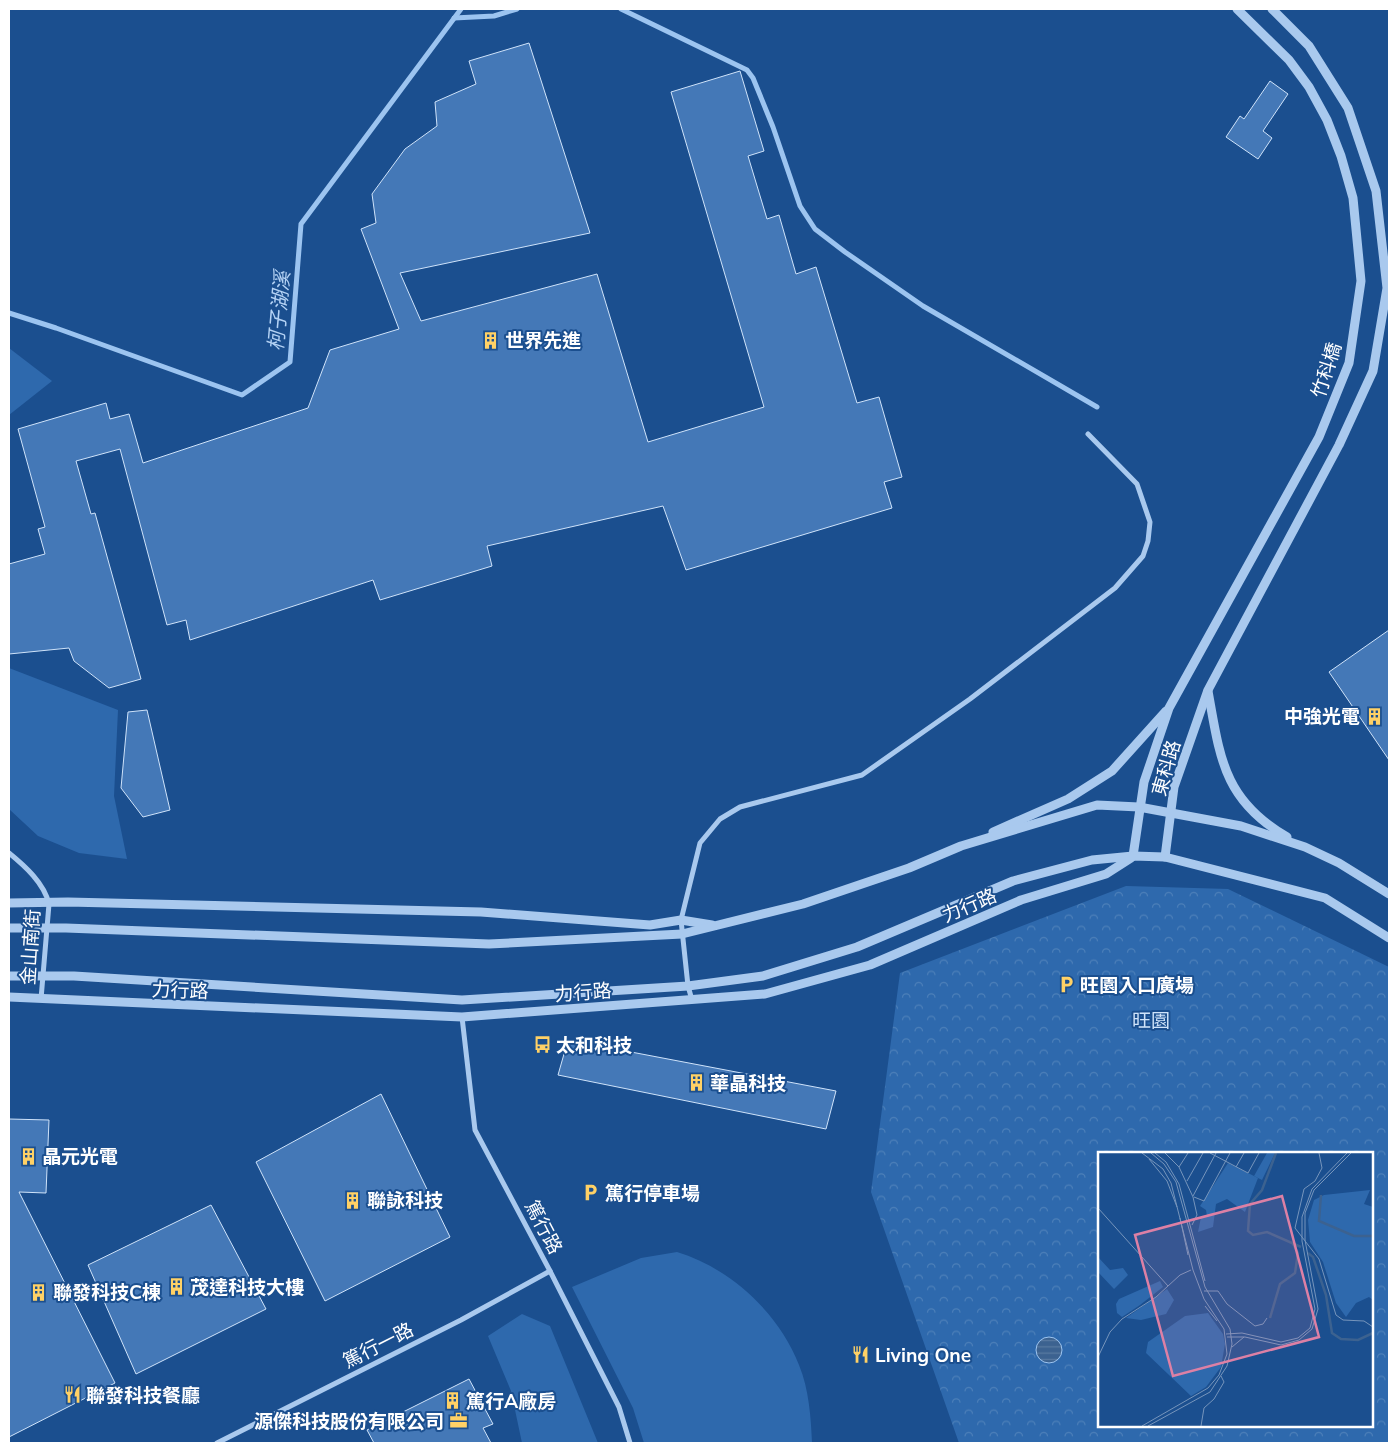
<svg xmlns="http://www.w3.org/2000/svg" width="1398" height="1452" font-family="Mulish,'Noto Sans TC',sans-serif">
	<defs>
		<pattern id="park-crowns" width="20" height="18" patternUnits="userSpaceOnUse" patternTransform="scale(1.25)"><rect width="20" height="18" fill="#2e69ad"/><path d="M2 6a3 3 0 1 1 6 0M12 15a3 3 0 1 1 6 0" fill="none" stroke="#4d80b9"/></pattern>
		<pattern id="water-rules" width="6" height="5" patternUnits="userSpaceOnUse" patternTransform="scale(1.25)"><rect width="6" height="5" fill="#3c6290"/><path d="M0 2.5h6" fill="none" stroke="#597aa1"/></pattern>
	</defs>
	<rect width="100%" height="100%" fill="#1b4f8f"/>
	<!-- green -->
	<g fill="#2e69ad">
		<path d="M9,348L52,381L9,415Z"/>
		<path d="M9,668L118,710L114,796L127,859L79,853L38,836L9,809Z"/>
		<path d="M677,1252C730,1268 779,1313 799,1365C809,1389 811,1418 812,1443H644L633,1408L572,1287L641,1258Z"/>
		<path d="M522,1314L550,1326L598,1443H522L511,1391L488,1336Z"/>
	</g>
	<!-- park -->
	<path fill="url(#park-crowns)" fill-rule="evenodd" d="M1126,886L1228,889L1389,967V1443H959L871,1192L900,973ZM1099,1153H1372V1426H1099Z"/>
	<!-- water -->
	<circle fill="url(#water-rules)" stroke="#9cc4f0" cx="1049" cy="1350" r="13"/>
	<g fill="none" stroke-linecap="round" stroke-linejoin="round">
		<!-- stream -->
		<g stroke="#9cc4f0" stroke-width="5">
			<path d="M621,9L747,70L753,78L773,127L800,206L815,229L845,252L923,306L1097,407"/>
			<path d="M454,18L494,16L517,9"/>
			<path d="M9,313L56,328L242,395L290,362L301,224L461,9"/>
		</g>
	</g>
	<!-- building -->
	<g fill="#4478b7" stroke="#cfe3fa">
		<path d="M529,43L590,233L400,273L421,321L597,274L648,442L764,407L671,92L740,71L764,151L748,156L767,219L779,215L796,274L816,267L857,403L879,397L902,477L884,482L892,508L686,570L663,506L487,546L492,566L380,600L373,580L190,640L186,620L167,625L120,449L76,461L91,514L95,513L141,679L109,688L74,661L69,648L9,654V564L45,554L38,529L45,527L18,429L106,403L110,419L129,414L143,463L308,408L330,350L399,329L361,229L376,223L372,194L405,149L437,126L435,102L476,84L469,61Z"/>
		<path d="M1270,81L1288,94L1263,131L1272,138L1258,159L1226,137L1240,116L1244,119Z"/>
		<path d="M1389,630V760L1329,672Z"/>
		<path d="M147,710L170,810L143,817L121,788L128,712Z"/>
		<path d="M568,1040L836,1091L826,1129L558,1075Z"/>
		<path d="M381,1094L450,1237L325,1301L256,1162Z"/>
		<path d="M9,1119L49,1120L46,1193L19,1192L115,1383L9,1437Z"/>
		<path d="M211,1205L266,1309L136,1374L88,1265Z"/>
		<path d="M469,1379L493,1424L483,1428L491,1443H374L367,1430Z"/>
	</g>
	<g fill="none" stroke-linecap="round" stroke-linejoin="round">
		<!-- minor -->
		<g stroke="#a9c9ee" stroke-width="5">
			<path d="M9,853C25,866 44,883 49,904L41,999"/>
			<path d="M692,1000L688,986L681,920L700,843L720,819L740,807L862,775L970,699L1115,588L1143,556L1148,541L1150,522L1137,484L1088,434"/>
			<path d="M462,1017L475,1130L550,1271L619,1407L630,1443"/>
			<path d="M217,1443L461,1320L550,1271"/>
		</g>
		<!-- tertiary -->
		<g stroke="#a9c9ee" stroke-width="9">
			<path d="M1208,691C1220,757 1223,800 1287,837"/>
			<path d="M993,832L1068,799L1112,771L1166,711"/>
			<path d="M1133,856L1144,782L1169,708L1319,437L1349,363L1361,281L1353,198L1341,156L1327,120L1309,87L1289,60L1237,9"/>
			<path d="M1165,857L1174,787L1208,690L1339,445L1373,371L1387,288L1376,191L1348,108L1309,46L1272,9"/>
			<path d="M9,903L68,902L481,912L650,925L681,920L712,925"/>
			<path d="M9,928H66L489,944L682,934L803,904L909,868L961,846L1097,805L1139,807L1241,826L1305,847L1339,863L1389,894"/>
			<path d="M9,976H74L462,1000L688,986L763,976L857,947L1013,881L1092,860L1133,856L1165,857L1325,898L1389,938"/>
			<path d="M9,997L462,1017L765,994L870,965L1021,900L1106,874L1131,858"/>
		</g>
	</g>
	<!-- icons -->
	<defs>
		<symbol id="building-bare" viewBox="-9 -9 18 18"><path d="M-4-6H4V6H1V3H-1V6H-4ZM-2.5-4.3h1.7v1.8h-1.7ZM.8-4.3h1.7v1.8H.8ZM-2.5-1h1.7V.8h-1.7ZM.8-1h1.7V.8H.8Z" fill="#ffd166" stroke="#1b4f8f" stroke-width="2.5" paint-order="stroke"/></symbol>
		<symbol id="parking-bare" viewBox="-9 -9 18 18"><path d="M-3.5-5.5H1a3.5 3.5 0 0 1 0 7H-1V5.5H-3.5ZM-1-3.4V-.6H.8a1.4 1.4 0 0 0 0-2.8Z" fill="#ffd166" stroke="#1b4f8f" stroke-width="2.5" paint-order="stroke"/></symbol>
		<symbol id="bus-bare" viewBox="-9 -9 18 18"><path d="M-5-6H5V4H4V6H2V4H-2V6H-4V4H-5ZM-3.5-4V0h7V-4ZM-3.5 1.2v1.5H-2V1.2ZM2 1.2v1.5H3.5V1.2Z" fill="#ffd166" stroke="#1b4f8f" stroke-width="2.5" paint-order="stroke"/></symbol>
		<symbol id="restaurant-bare" viewBox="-9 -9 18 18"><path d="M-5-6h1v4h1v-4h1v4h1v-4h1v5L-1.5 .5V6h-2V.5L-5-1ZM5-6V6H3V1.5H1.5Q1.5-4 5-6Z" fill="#ffd166" stroke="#1b4f8f" stroke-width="2.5" paint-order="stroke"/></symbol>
		<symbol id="office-bare" viewBox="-9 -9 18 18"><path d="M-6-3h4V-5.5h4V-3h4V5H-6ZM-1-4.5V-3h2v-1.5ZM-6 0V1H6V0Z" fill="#ffd166" stroke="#1b4f8f" stroke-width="2.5" paint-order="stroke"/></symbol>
	</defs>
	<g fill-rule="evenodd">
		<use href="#building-bare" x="478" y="328" width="25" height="25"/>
		<use href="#building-bare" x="1362" y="704" width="25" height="25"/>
		<use href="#parking-bare" x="1054" y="972" width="25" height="25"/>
		<use href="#bus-bare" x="530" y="1032" width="25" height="25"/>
		<use href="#building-bare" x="684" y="1070" width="25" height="25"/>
		<use href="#building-bare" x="16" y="1144" width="25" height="25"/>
		<use href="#parking-bare" x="578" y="1180" width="25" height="25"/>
		<use href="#building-bare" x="340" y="1188" width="25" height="25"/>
		<use href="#building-bare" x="164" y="1274" width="25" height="25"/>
		<use href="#building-bare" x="26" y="1280" width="25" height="25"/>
		<use href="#restaurant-bare" x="848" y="1342" width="25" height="25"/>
		<use href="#restaurant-bare" x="60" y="1382" width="25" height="25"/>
		<use href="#building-bare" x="440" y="1388" width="25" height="25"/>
		<use href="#office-bare" x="446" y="1408" width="25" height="25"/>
	</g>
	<g text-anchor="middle" stroke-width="4" stroke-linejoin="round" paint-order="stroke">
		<!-- poi labels -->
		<g font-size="19" font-weight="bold" fill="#fff" stroke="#1b4f8f" text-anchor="start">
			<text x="505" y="347">世界先進</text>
			<text x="1360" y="723" text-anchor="end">中強光電</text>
			<text x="1080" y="992">旺園入口廣場</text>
			<text x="556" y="1052">太和科技</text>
			<text x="710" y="1090">華晶科技</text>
			<text x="42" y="1163">晶元光電</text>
			<text x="605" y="1200">篤行停車場</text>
			<text x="367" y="1207">聯詠科技</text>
			<text x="190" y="1294">茂達科技大樓</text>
			<text x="53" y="1299">聯發科技C棟</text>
			<text x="875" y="1362">Living One</text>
			<text x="86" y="1402">聯發科技餐廳</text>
			<text x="466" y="1408">篤行A廠房</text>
			<text x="444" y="1428" text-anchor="end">源傑科技股份有限公司</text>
		</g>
		<!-- street labels -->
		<g font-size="19" fill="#fff" stroke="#1b4f8f">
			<text transform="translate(1326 370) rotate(-72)" y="7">竹科橋</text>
			<text transform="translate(1166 768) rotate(-74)" y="7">東科路</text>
			<text transform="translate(969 905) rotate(-23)" y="7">力行路</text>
			<text transform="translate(30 947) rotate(-86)" y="7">金山南街</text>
			<text transform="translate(180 990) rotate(2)" y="7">力行路</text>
			<text transform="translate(583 992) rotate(-4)" y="7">力行路</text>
			<text transform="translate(544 1227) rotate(62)" y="7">篤行路</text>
			<text transform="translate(378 1345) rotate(-27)" y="7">篤行一路</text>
		</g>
		<!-- park labels -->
		<g font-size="19" fill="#cfe3fa" stroke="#1b4f8f">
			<text x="1151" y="1027">旺園</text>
		</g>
		<!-- water labels -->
		<g font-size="20" font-style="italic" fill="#b5d3f5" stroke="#1b4f8f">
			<text transform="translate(279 311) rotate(-85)" y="7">柯子湖溪</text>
		</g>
	</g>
	<!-- overview -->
	<g transform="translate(1098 1152)">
		<rect width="275" height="275" fill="#1b4f8f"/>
		<path d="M130,11L160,26L147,60L129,47L118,52L115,75L100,80L103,65L109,64L108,58L102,54ZM0,105L12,118L25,116L30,123L16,137L0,120ZM62,129L65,135L42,153L24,165L19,161L18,152L21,147ZM69,137L76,148L68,162L43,168L28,166Z" fill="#2e69ad"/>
		<path d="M272,38L266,52L275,55V148L271,145L258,151L248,165L238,151L225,110L212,90L210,68L216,48L226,43Z" fill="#2e69ad"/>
		<path d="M169,1H177L164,28L156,24ZM110,161L125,182L127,192L123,215L108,235L93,244L48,201L50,190L87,164Z" fill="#2e69ad"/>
		<path fill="none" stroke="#3c6290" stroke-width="2.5" d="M178,1L164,38L152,52L150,79L155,83L169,80L203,95M223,43L221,69L256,84H275M210,101L215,105L228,143L234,181L243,187L260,188L275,181M172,166L182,132L197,121L200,101L195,92"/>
		<path fill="none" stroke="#7695bc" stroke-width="1" d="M57,1L68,10L81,32L107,129M67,1L81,15L95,45L99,63L94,73M112,1L150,21L161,1M221,1L224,16L217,29L206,37L197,76L221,107L238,163L245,168L266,169L275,175M51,7L69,29L79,55M81,15L90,1M138,15L146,1M89,29L105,1M95,44L118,1M96,45L106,49L132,1M0,56L70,134M82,66L90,103M106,139H120L129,152L157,174L165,172L169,166M107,154L119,169M128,182L144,181L183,190L200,186L212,176L217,157L204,89V65L214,37L249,1M129,185H147L183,193L201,188L214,177L220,157L207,88V61L216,38L253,1M134,195L146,185M0,205L12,180L24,167L58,145L82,123L93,118M44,274L110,236L121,223L129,202L126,177L106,147L95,118L73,31L65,17L44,1M50,274L112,240L129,214L134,192L132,177L107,135L78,30L66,12L53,1M103,274L106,256L116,247L126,230L123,224"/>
		<path fill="#dd80a5" fill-opacity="0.15" stroke="#dd80a5" stroke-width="2.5" d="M184,44L221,185L75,224L37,83Z"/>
		<rect width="275" height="275" fill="none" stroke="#fff" stroke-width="2.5"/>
	</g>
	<!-- border -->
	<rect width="1398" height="1452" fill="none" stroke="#ffffff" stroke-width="20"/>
</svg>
